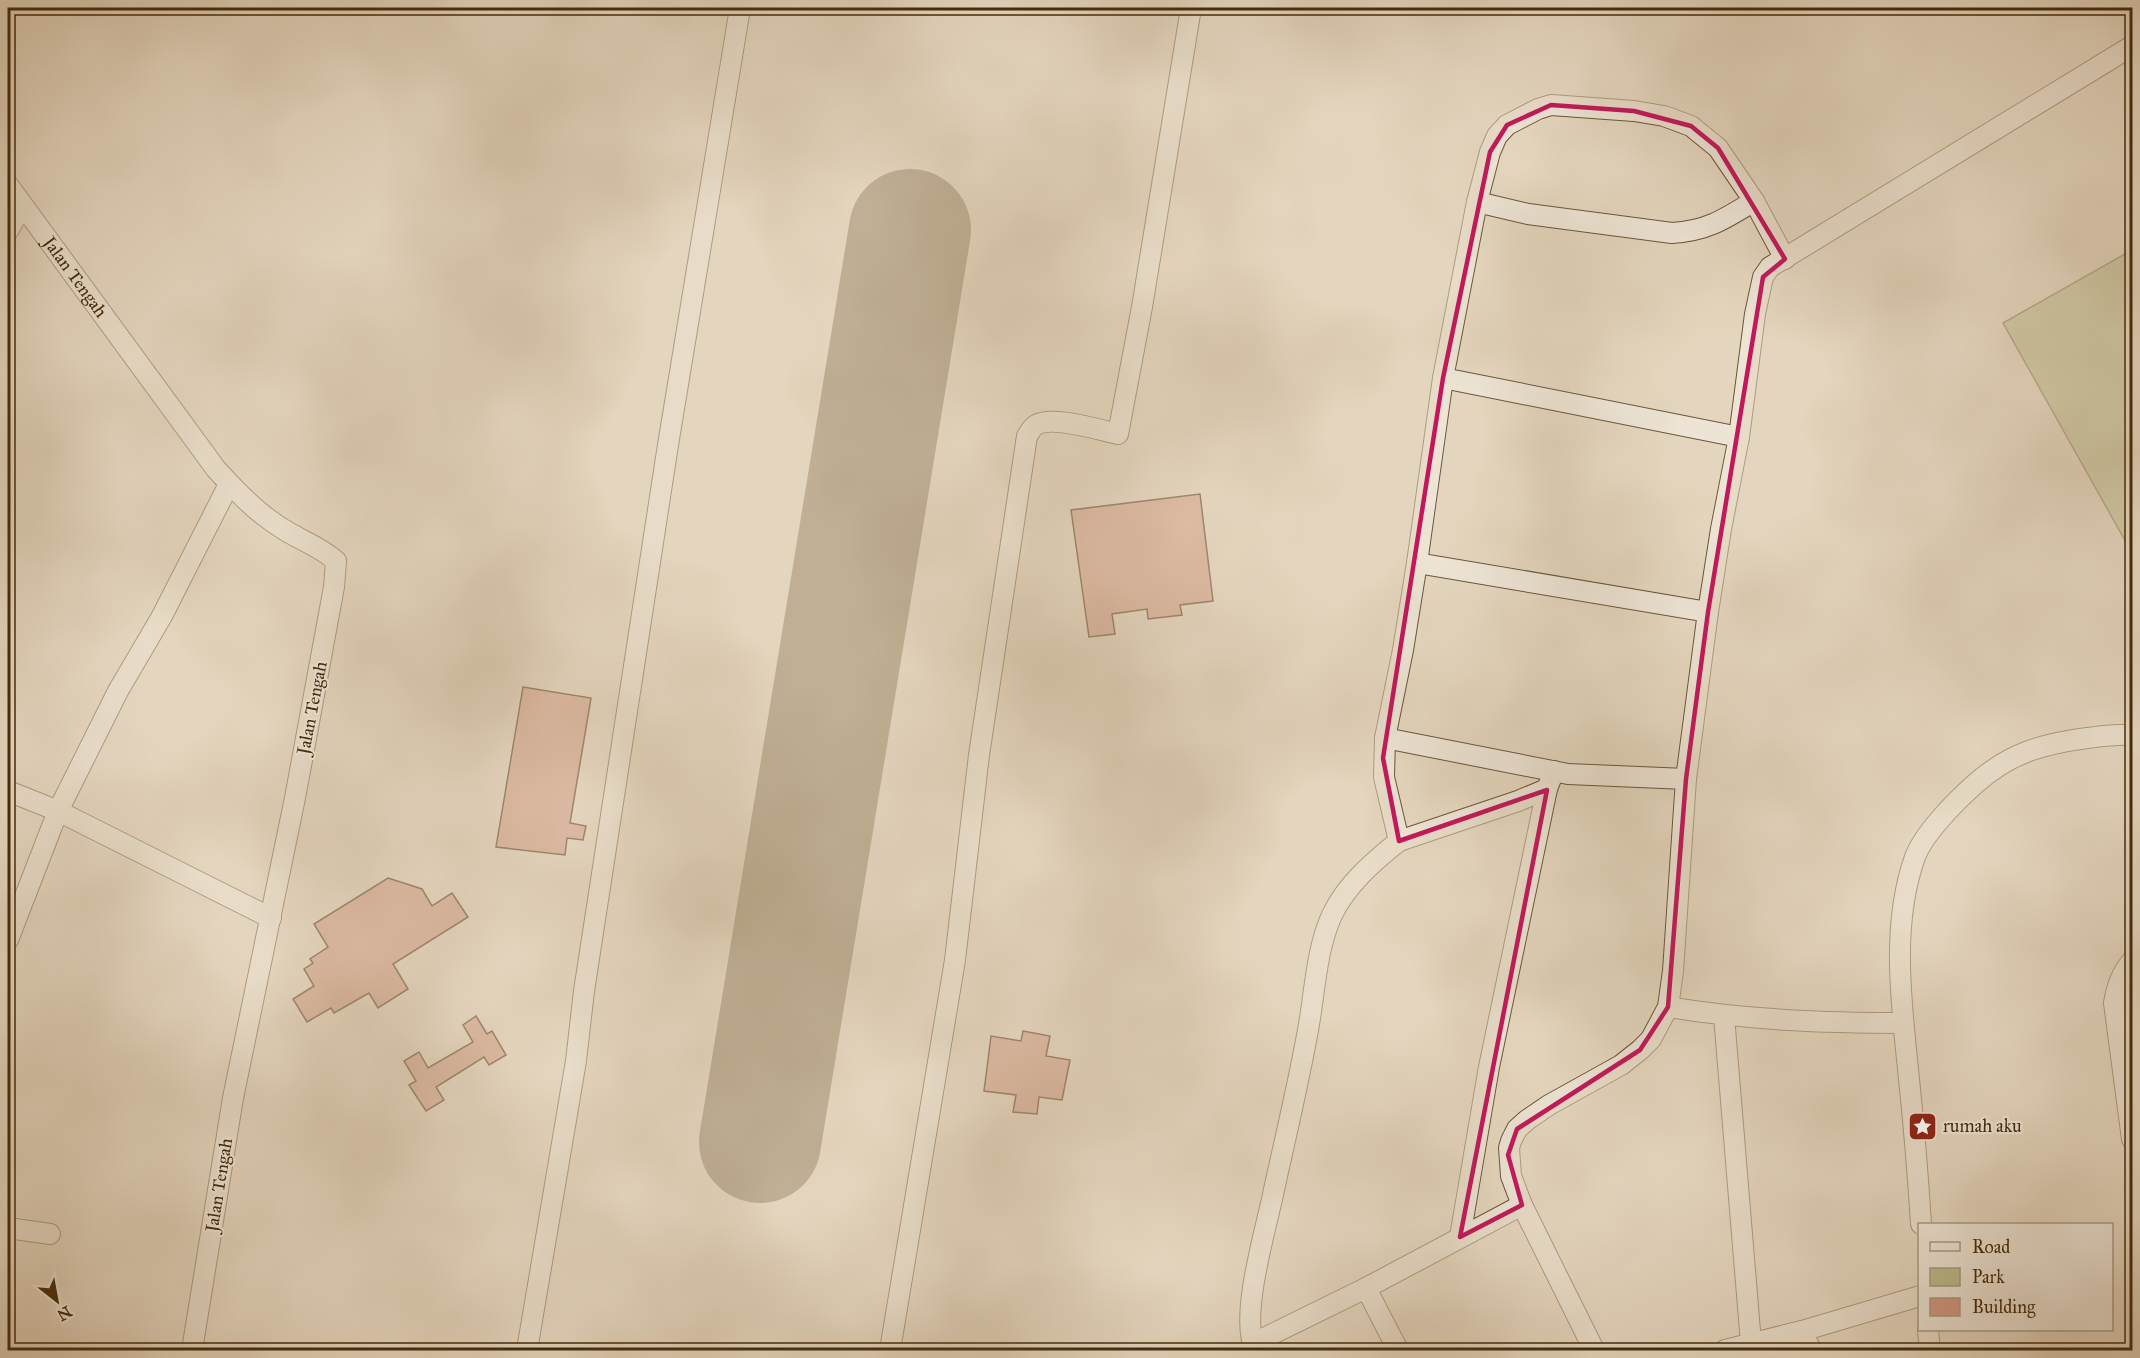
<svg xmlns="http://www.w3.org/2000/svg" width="2140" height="1358" font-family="'IM FELL Great Primer',serif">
	<rect width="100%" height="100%" fill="#e4d6be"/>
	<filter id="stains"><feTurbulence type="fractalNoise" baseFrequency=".00333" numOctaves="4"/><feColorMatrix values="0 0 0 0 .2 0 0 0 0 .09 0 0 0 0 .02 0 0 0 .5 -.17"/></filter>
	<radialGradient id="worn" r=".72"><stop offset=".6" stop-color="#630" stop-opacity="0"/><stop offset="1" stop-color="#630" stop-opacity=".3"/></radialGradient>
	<!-- green -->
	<path fill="#bbbc8c" stroke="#80744c" stroke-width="1.5" d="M2132,250V553L2003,323Z"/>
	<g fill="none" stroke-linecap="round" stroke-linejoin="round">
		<!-- runway -->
		<path stroke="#948064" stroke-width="122" d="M760,1142L910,230"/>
	</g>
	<!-- building -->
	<g fill="#d39984" stroke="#442b0b" stroke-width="1.5">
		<path d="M1200,494L1213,601L1180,605L1182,615L1148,619L1147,609L1112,614L1115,634L1089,637L1071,510Z"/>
		<path d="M523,687L591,698L570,823L586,826L583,840L567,838L565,855L496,847Z"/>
		<path d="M388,878L422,889L432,906L452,893L468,917L393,964L408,989L378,1008L369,993L334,1013L331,1008L307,1022L293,999L314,986L304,969L313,963L310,959L328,947L314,924Z"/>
		<path d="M476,1016L487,1034L492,1031L506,1055L489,1065L484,1057L436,1087L444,1100L426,1111L409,1085L416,1081L404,1061L419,1052L428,1068L473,1042L463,1025Z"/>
		<path d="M1023,1031L1050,1036L1046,1056L1070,1060L1062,1100L1039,1097L1037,1114L1013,1112L1016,1095L984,1091L991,1036L1021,1041Z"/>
	</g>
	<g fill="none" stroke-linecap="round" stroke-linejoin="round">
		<defs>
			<g id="street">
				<path id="s1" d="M8,185L216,469C237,492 257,513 283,529C300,540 321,547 336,561L334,587L295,798L233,1098L192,1350"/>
				<path d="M1477,202L1528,214L1672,233C1707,231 1725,219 1754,201"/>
				<path d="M8,231L22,206"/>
				<path d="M1443,378L1739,437"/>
				<path d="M1417,563L1708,612"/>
				<path d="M1385,738L1568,774L1686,779"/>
				<path d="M1547,789L1518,801L1399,841L1384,777L1385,738L1403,650L1417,563L1443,378L1477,202L1490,152L1497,136L1507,125L1538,109L1551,105L1634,111L1664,116L1691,126L1718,148L1754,201L1785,259"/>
				<path d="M8,791L58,811L271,918"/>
				<path d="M8,940L58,811L118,691L162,616L229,484"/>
				<path d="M2132,961C2121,974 2117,986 2114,1003L2132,1139"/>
				<path d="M1668,1007C1748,1020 1822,1023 1903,1023"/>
				<path d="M1724,1016L1751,1343"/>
				<path d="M1921,1224C1918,1176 1914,1127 1909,1079C1902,1007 1890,927 1915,857C1924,833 1956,801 1975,784C2010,753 2042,744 2087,738C2103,736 2117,734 2132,735"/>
				<path d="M8,1228L50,1234"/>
				<path d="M1460,1237L1489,1067L1547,789L1554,771"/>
				<path d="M1366,1288L1398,1350"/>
				<path d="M1928,1330L1930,1350"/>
				<path d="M1802,1331L1920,1296"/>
				<path d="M1252,1344L1366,1288L1522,1205"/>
				<path d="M527,1350L576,1061L584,991L668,445L740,8"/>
				<path d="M890,1350L955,960L979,755L1027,436C1030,432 1032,427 1036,425C1052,415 1099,430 1118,434L1142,307L1191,8"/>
				<path d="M1255,1350C1240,1317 1264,1236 1272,1199C1284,1143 1298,1086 1308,1030C1315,992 1316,950 1332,915C1346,885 1374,861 1399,841"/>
				<path d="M1594,1350L1522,1205L1511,1176L1509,1148L1511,1141L1517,1129L1527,1120L1549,1105L1621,1065L1640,1050L1651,1039L1668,1007L1673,971L1686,779L1708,612L1721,529L1739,437L1755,314L1763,277L1770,267L2132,46"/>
				<path d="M1725,1350L1802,1331L1811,1350"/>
			</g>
		</defs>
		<!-- street casing -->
		<use href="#street" stroke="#6c5638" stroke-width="22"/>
		<!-- street -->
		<use href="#street" stroke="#ede4d5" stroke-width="20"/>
	</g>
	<!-- marked area -->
	<path d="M0 0H2140V1358H0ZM1551,105L1634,111L1691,126L1718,148L1785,259L1763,277L1708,612L1686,779L1668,1007L1640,1050L1517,1129L1508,1155L1522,1205L1460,1237L1547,790L1399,841L1383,758L1443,378L1490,152L1507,125Z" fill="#e4d6be" fill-opacity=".55" fill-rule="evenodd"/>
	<path fill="none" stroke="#c2185b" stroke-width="4.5" stroke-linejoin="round" d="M1551,105L1634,111L1691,126L1718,148L1785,259L1763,277L1708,612L1686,779L1668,1007L1640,1050L1517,1129L1508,1155L1522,1205L1460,1237L1547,790L1399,841L1383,758L1443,378L1490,152L1507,125Z"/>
	<!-- icons -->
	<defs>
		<symbol id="sight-square" viewBox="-11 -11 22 22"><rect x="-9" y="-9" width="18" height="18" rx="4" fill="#8f2418" stroke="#ede4d5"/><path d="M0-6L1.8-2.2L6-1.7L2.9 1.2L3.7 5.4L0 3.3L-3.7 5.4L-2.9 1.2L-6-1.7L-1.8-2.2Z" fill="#fff"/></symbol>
	</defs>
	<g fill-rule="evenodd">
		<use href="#sight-square" x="1906" y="1110" width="33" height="33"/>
	</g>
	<g text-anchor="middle" stroke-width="4.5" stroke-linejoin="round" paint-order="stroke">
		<!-- street labels -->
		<g font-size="18" fill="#442b0b" stroke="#ede4d5">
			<text dy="6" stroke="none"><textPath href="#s1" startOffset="114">Jalan Tengah</textPath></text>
			<text transform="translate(312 708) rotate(-79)" y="6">Jalan Tengah</text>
			<text transform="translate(219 1185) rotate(-81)" y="6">Jalan Tengah</text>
		</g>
		<!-- poi labels -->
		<g font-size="18" fill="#442b0b" stroke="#ede4d5" text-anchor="start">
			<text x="1943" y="1132">rumah aku</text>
		</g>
	</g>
	<!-- margin -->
	<rect width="2140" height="1358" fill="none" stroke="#e4d6be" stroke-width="30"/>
	<rect x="9" y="9" width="2122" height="1340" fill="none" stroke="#442b0b" stroke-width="3"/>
	<rect x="15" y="15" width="2110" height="1328" fill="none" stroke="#442b0b" stroke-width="1.5"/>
	<!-- legend -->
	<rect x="1918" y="1223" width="195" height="108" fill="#ede4d5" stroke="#a99a84" stroke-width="1.5"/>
	<rect x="1930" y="1242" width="30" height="9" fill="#ede4d5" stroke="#a99a84" stroke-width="1.5"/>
	<text x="1972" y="1253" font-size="18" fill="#442b0b">Road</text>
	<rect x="1930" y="1268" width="30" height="18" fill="#bbbc8c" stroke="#a99a84" stroke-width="1.5"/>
	<text x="1972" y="1283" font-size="18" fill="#442b0b">Park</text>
	<rect x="1930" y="1298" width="30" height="18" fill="#d39984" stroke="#a99a84" stroke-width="1.5"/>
	<text x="1972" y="1313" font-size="18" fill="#442b0b">Building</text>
	<!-- north arrow -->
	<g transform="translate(57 1301) rotate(149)" stroke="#ede4d5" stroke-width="4.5" paint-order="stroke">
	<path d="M0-4.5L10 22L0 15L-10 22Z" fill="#442b0b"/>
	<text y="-9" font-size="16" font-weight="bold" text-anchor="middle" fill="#442b0b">N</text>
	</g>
	<rect width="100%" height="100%" filter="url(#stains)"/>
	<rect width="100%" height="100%" fill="url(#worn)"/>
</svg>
